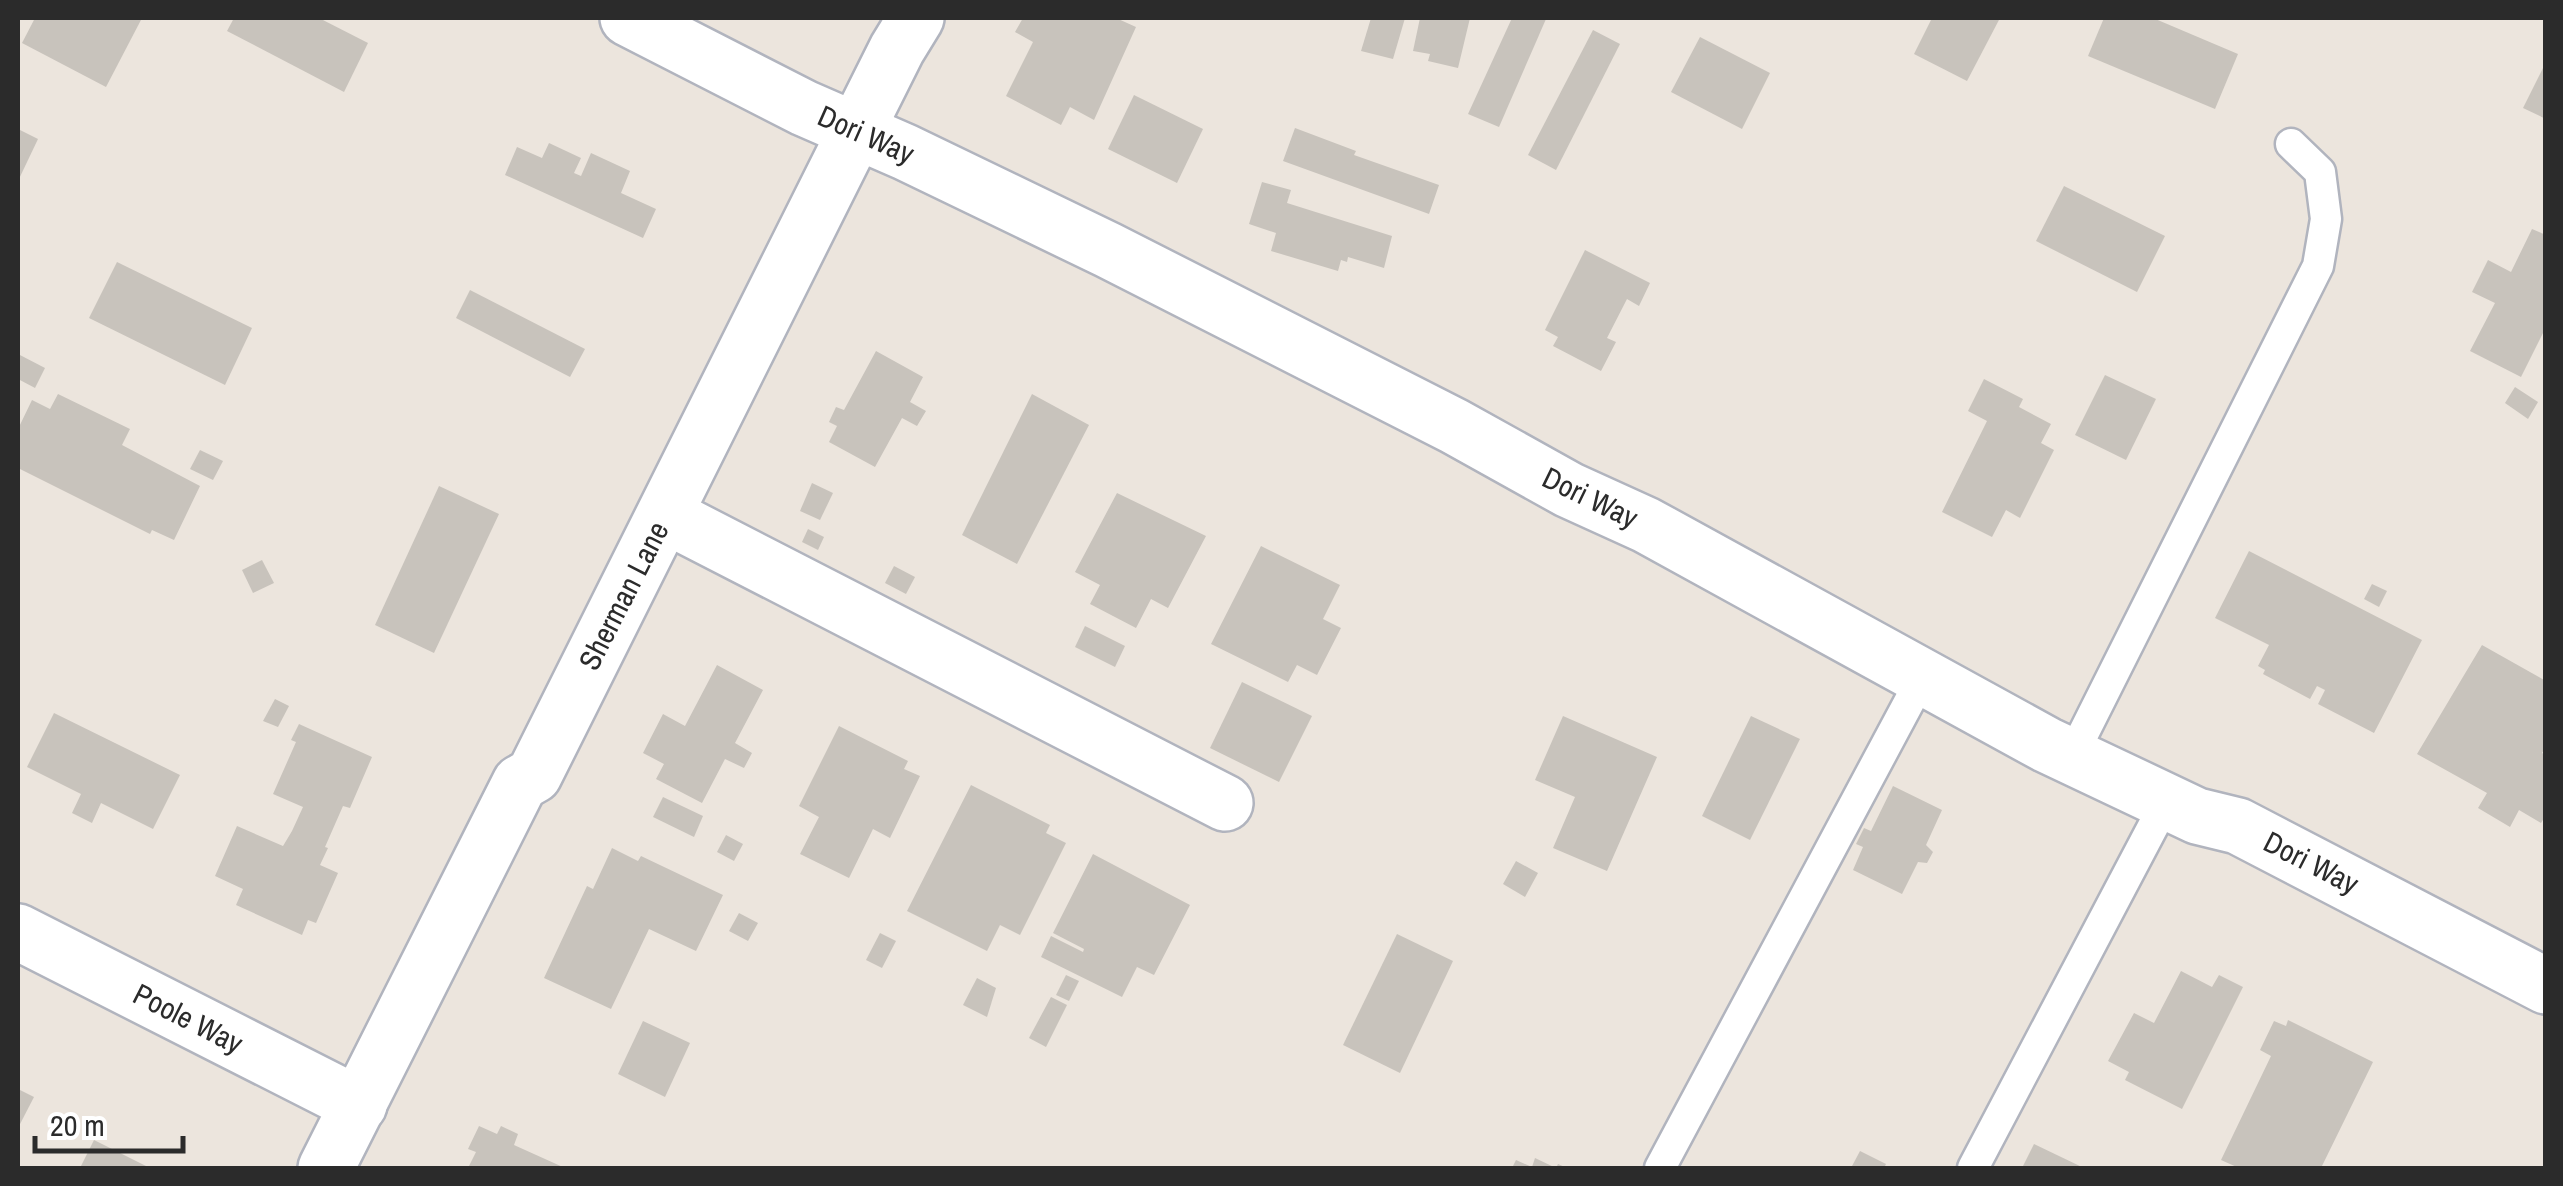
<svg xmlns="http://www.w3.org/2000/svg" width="2563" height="1186" font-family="'Archivo Narrow',sans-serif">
	<rect width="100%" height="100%" fill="#ece5dd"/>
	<!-- building -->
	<g fill="#c8c3bc">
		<path d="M35,18H142L106,87L22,43Z"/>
		<path d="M234,18H319L368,43L344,92L227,31Z"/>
		<path d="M1023,18H1116L1136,27L1094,120L1070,107L1061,125L1006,96L1033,42L1015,32Z"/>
		<path d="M1371,18H1405L1393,59L1361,51Z"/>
		<path d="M1420,18H1470L1458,68L1428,61L1430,54L1413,51Z"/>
		<path d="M1512,18L1546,19L1499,127L1468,114Z"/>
		<path d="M1932,18H2000L1967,81L1914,54Z"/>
		<path d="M2104,18H2153L2238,54L2215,109L2088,56Z"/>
		<path d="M1593,30L1620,44L1556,170L1528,155Z"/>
		<path d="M1700,37L1770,73L1742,129L1671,92Z"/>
		<path d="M2546,62V119L2523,108Z"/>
		<path d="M1134,95L1203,129L1177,183L1108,149Z"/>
		<path d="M1295,128L1356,151L1354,155L1439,185L1429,214L1283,161Z"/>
		<path d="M18,129L38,139L18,181Z"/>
		<path d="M549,143L581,158L574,173L581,176L591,153L630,171L621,193L656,209L643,238L505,175L517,147L542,158Z"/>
		<path d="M1262,182L1291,190L1287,203L1392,236L1384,268L1348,257L1347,262L1341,260L1338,271L1271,251L1276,233L1249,224Z"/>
		<path d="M2064,186L2165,236L2137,292L2036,241Z"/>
		<path d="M2532,229L2546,235V327L2521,377L2470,351L2495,303L2472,292L2488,260L2511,272Z"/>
		<path d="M1585,250L1650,283L1639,306L1627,299L1607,338L1616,342L1601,371L1553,346L1558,337L1545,330Z"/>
		<path d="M117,262L252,328L225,385L89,318Z"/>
		<path d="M470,290L585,349L570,377L456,318Z"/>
		<path d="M876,351L923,377L910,402L926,411L917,426L902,418L875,467L829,442L837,426L829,422L836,407L844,410Z"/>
		<path d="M18,354L45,368L35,388L18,379Z"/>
		<path d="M2105,375L2156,399L2126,460L2075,435Z"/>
		<path d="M1984,379L2023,399L2019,407L2051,424L2041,443L2054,450L2020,518L2006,510L1992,537L1942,512L1987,421L1968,411Z"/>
		<path d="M2515,387L2538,402L2528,419L2505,403Z"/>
		<path d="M58,394L130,429L122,445L200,486L174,540L152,530L150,534L18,468V429L32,400L50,409Z"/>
		<path d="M1032,394L1089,425L1017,564L962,535Z"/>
		<path d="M200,450L223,461L213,480L190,469Z"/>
		<path d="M812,483L833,493L820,520L800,511Z"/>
		<path d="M439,486L499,514L434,653L375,625Z"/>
		<path d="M1117,493L1206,536L1168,608L1151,599L1136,628L1090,604L1100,585L1075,572Z"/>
		<path d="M808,529L824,537L818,550L802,542Z"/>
		<path d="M1261,546L1340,585L1323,619L1341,628L1317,675L1297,665L1288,682L1211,644Z"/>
		<path d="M2249,551L2422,640L2374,733L2318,704L2325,690L2317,686L2310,699L2263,674L2265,670L2258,666L2269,645L2215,618Z"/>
		<path d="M262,560L274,583L253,593L242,570Z"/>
		<path d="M894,566L915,577L906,594L885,583Z"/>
		<path d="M2372,584L2387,591L2379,607L2364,599Z"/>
		<path d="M1085,626L1125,646L1115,667L1075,647Z"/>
		<path d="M2482,645L2546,681V746L2542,753L2546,755V815L2541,823L2519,810L2510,827L2478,808L2487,793L2417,754Z"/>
		<path d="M717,665L763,690L735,743L752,753L744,768L725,759L702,803L656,779L664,764L643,753L663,714L685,726Z"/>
		<path d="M1242,682L1312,716L1279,782L1210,748Z"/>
		<path d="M275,699L289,706L278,727L263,721Z"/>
		<path d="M54,713L180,775L153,829L101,803L92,823L72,813L81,794L27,767Z"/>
		<path d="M1563,716L1657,757L1607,871L1553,848L1575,797L1535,780Z"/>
		<path d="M1751,716L1800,739L1750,840L1702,816Z"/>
		<path d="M299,724L372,757L350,808L343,806L325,847L328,848L320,865L338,873L316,923L308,920L302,935L236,905L243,889L215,876L237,826L283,846L292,831L303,807L273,794L296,742L291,740Z"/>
		<path d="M839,726L908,761L904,769L920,776L890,838L873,829L849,878L800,854L819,817L799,806Z"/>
		<path d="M971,785L1050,825L1046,833L1066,843L1020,935L1000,925L987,951L907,911Z"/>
		<path d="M1893,786L1942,810L1926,845L1933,852L1927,863L1918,862L1902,894L1853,870L1863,847L1856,844L1864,828L1871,831Z"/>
		<path d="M663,797L703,816L694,837L653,817Z"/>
		<path d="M726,835L743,844L734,861L717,852Z"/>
		<path d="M612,848L638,861L641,856L723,895L696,951L649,929L611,1009L544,978L587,886L593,889Z"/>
		<path d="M1093,854L1190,905L1154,975L1137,967L1122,997L1041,957L1051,936L1083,952L1084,949L1053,933Z"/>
		<path d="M1516,861L1538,873L1525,897L1503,884Z"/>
		<path d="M739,913L758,923L748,941L729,931Z"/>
		<path d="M880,933L896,941L882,968L866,960Z"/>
		<path d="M1397,934L1453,961L1400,1073L1343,1045Z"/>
		<path d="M2181,971L2212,987L2219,975L2243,987L2182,1109L2125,1080L2129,1072L2108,1061L2134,1013L2154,1023Z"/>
		<path d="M1066,975L1079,981L1069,1001L1056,995Z"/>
		<path d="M977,978L996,988L987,1017L963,1005Z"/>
		<path d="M1051,997L1067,1005L1046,1047L1029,1038Z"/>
		<path d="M2288,1020L2373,1062L2321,1168H2239L2221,1160L2271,1056L2260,1050L2274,1021L2286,1026Z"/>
		<path d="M643,1021L690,1043L665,1097L618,1074Z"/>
		<path d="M18,1089L34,1097L18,1128Z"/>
		<path d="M479,1126L497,1134L501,1126L518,1134L514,1145L565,1168H468L476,1152L468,1149Z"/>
		<path d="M94,1140L150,1168H80Z"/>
		<path d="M2034,1144L2084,1168H2022Z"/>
		<path d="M1860,1151L1886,1164L1884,1168H1851Z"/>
		<path d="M1535,1158L1556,1168L1558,1164L1567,1168H1512L1516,1160L1532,1167Z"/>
	</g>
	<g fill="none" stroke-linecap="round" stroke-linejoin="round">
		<defs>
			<g id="lane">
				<path d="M2072,756L2318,266L2326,219L2320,172L2291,144"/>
				<path d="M1660,1168L1923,676"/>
				<path d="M1973,1168L2167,800"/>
			</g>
			<g id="street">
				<path d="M628,18L804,108L905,152L1108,250L1454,426L1569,490L1646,525L2047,745L2197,816L2238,826L2546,986"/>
				<path d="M665,515L1225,803"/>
				<path d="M18,932L359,1105"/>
				<path d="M326,1168L520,783L534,775L897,49L916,18"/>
			</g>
		</defs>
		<!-- lane casing -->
		<use href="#lane" stroke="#b1b4be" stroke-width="35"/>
		<!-- street casing -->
		<use href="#street" stroke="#b1b4be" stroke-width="60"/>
		<!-- lane -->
		<use href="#lane" stroke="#fff" stroke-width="30"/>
		<!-- street -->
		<use href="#street" stroke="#fff" stroke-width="55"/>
	</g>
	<g text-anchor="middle" stroke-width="8" stroke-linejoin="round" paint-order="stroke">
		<!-- street labels -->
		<g font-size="30" fill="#2b2b2b" stroke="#fff">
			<text transform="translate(866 135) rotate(24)" y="10">Dori Way</text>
			<text transform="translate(1590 498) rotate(26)" y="10">Dori Way</text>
			<text transform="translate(624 596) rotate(-63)" y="10">Sherman Lane</text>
			<text transform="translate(2311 863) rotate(27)" y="10">Dori Way</text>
			<text transform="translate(188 1019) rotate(27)" y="10">Poole Way</text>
		</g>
	</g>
	<!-- border -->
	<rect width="2563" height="1186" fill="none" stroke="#2b2b2b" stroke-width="40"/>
	<!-- scale -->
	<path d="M35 1136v15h148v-15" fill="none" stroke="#2b2b2b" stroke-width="5"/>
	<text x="50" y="1136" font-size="30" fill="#2b2b2b" stroke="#ffffff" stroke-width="8" paint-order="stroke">20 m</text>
</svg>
